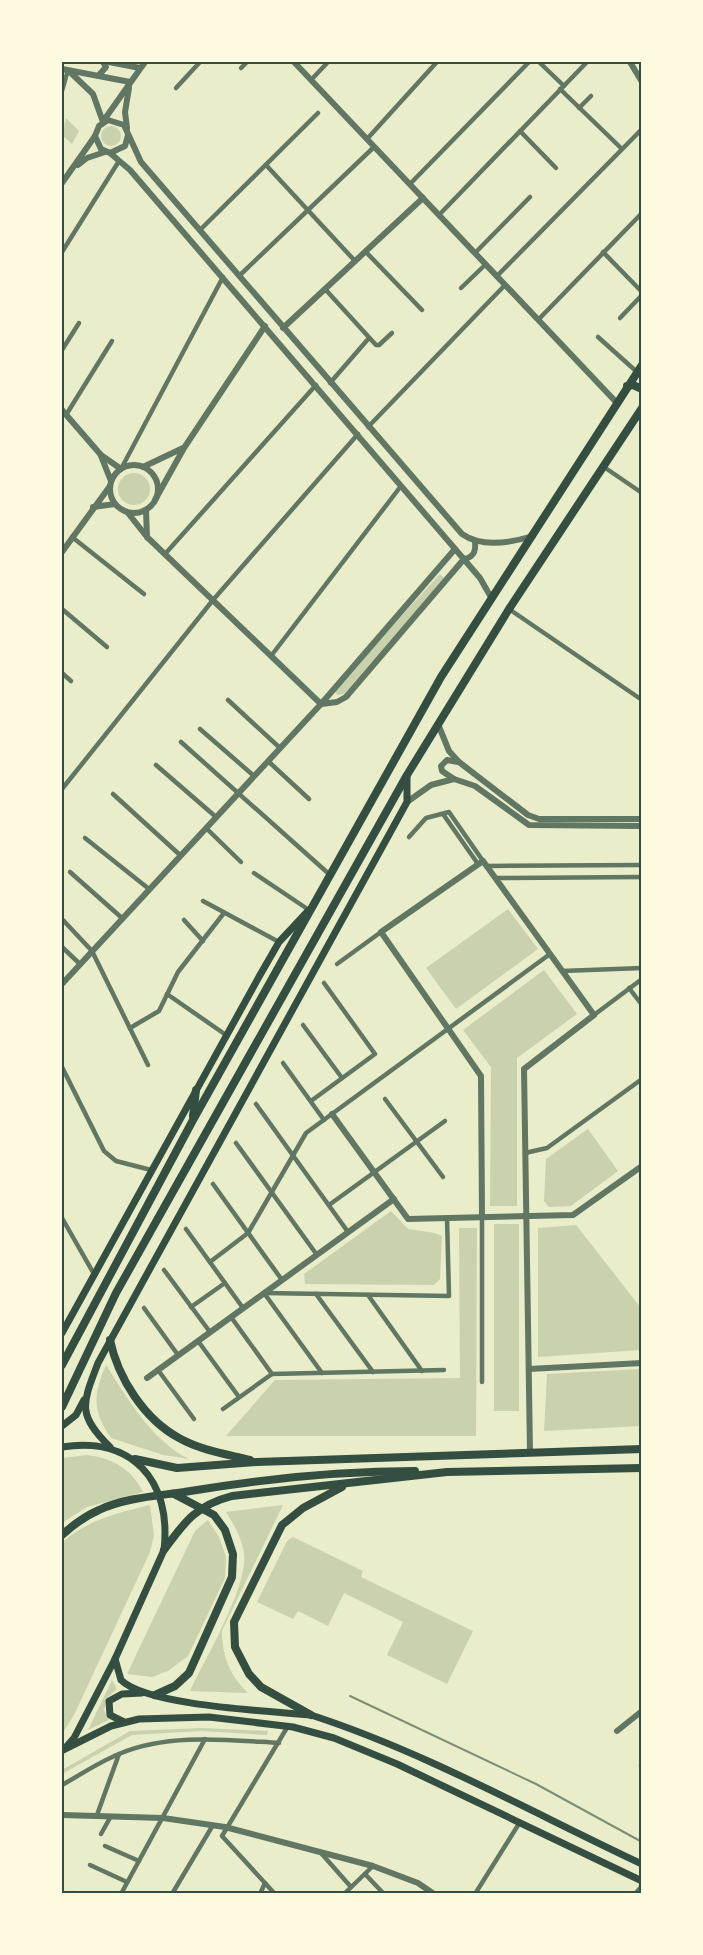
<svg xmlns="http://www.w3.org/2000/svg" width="703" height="1955" font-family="'Source Serif 4',serif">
	<rect width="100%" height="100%" fill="#e9edc9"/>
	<!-- green -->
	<g fill="#cad2ad">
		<path d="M66,118L79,131L72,144L62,135Z"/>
		<circle cx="111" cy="136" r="10"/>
		<circle cx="134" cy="489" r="16"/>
		<path d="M440,574L444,578L344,694L337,695L335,691L336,687Z"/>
		<path d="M508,909L538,949L456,1009L426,968Z"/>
		<path d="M544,970L577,1014L517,1058V1206H490L491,1067L463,1030Z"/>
		<path d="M588,1129L618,1171L571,1206L549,1207L544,1201L546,1159Z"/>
		<path d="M391,1211L408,1229L435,1233L442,1236L440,1279L434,1285L305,1284L304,1274Z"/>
		<rect x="494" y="1224" width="25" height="187"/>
		<path d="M576,1225L641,1308V1350L538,1357V1228Z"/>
		<path d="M459,1228H477L476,1436H226L275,1380L460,1378Z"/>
		<path d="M106,1365C127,1398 152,1441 189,1459L163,1455L111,1438C92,1410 93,1395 106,1365Z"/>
		<path d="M641,1369V1426L544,1431L547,1374Z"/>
		<path d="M87,1455C112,1458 132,1469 143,1492L87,1507L62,1523V1458Z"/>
		<path d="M150,1505L154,1535L150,1552L74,1715L62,1734V1543C86,1520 118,1513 150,1505Z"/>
		<path d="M283,1505L222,1631C222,1657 230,1675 248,1693L190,1691C205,1659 248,1587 244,1554C242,1538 234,1525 226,1512Z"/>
		<path d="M208,1520L219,1537L226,1557L225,1578L188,1656L168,1671L152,1677L127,1674L195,1531Z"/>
		<path d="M293,1537L363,1571L361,1577L473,1631L447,1684L387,1655L403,1622L344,1593L328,1626L298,1611L293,1619L257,1602L287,1541Z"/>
		<path d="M112,1680L117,1689L108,1697L104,1710L109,1720L88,1730Z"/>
		<path d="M201,1728L268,1731L267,1735L201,1731L132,1735L62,1774V1770L130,1731Z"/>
	</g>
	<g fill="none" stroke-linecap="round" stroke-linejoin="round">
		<!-- minor -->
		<g stroke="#617663" stroke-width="4.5">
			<path d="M539,62L564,86"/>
			<path d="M241,68L247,62"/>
			<path d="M311,80L328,62"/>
			<path d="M176,88L200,62"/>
			<path d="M560,89L622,149"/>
			<path d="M62,91L68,70"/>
			<path d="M579,108L591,96"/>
			<path d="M520,131L556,168"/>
			<path d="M367,139L436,63"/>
			<path d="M266,165L355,261"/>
			<path d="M410,184L529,62"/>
			<path d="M439,215L587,62"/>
			<path d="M200,230L318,113"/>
			<path d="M365,251L422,310"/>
			<path d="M62,252L119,161"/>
			<path d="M603,252L642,292"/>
			<path d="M475,253L530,197"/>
			<path d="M239,276L374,147"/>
			<path d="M497,276L642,129"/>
			<path d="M461,288L486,264"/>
			<path d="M325,289L376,345H379L392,333"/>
			<path d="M620,318L642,295"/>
			<path d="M538,320L642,213"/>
			<path d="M598,337L637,372"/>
			<path d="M62,350L79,323"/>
			<path d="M330,383L369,338"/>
			<path d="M66,415L112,341"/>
			<path d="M368,427L505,285"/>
			<path d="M604,467L642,493"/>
			<path d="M121,469L223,277"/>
			<path d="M72,537L144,594"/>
			<path d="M165,554L316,385"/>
			<path d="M62,609L107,647"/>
			<path d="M509,609L642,700"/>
			<path d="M271,656L401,486"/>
			<path d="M62,673L71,681"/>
			<path d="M228,700L280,748"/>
			<path d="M200,729L254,776"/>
			<path d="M181,742L329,874"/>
			<path d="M268,761L309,799"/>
			<path d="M156,765L216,817"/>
			<path d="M62,789L213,600L358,434"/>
			<path d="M113,794L180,855"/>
			<path d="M443,814L478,864"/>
			<path d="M206,828L241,862"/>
			<path d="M409,837L426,818L449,812L483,861"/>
			<path d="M85,838L149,889"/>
			<path d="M487,866L642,865"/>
			<path d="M70,872L122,918"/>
			<path d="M254,873L309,910"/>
			<path d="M495,878L642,877"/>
			<path d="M203,901L279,942"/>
			<path d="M62,919L92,951L148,1065"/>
			<path d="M184,920L203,941"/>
			<path d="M62,947L80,964"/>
			<path d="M337,964L381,932"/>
			<path d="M562,971L642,968"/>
			<path d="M629,988L642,1005"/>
			<path d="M167,994L226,1035"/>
			<path d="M594,1015L642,979"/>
			<path d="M303,1025L342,1078"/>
			<path d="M130,1028L159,1011L178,972L224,913"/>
			<path d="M283,1063L324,1120"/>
			<path d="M62,1067L104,1151L116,1161L151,1170"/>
			<path d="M385,1099L443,1177"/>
			<path d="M311,1101L375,1054L324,983"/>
			<path d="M256,1104L348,1232"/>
			<path d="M236,1143L317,1255"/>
			<path d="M525,1153L547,1148L642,1079"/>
			<path d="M213,1184L282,1280"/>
			<path d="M329,1205L445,1121"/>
			<path d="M482,1216V1382"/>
			<path d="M62,1218L94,1274"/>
			<path d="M186,1229L243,1308"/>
			<path d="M210,1262L248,1233L306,1133L550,954"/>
			<path d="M164,1270L210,1332"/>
			<path d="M264,1293L449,1296L447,1218"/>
			<path d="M264,1293L322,1373"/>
			<path d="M316,1294L373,1372"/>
			<path d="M368,1295L422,1371"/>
			<path d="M191,1307L225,1283"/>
			<path d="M144,1308L178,1355"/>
			<path d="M231,1317L272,1374"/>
			<path d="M198,1341L239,1397"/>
			<path d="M158,1370L194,1419"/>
			<path d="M223,1409L272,1374L444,1370"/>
			<path d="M641,1766L642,1765"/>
			<path d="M62,1785C80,1775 99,1762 119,1754C168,1733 227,1740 279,1743"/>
			<path d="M97,1815L119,1754"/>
			<path d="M101,1834L111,1816"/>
			<path d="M105,1846L139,1861"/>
			<path d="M321,1853L351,1887"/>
			<path d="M90,1865L127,1882"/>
			<path d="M365,1874L384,1894"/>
			<path d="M74,1894V1893"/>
			<path d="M121,1894L205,1739"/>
			<path d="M172,1894L213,1825"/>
			<path d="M260,1894L265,1883"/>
			<path d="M275,1894L222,1836L288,1726"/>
			<path d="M344,1894L373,1866"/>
			<path d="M475,1894L520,1822"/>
			<path d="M635,1894L642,1886"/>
		</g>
		<!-- tertiary -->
		<g stroke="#617663" stroke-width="6">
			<path d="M109,62L140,68"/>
			<path d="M294,62L616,402"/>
			<path d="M630,62L642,82"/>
			<path d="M62,69L130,82"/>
			<path d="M70,72L93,94L103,122"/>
			<path d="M99,75L106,67L103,62"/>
			<path d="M104,120L145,62"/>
			<path d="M127,128L125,112L129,88"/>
			<path d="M128,135L125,146L110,153L101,149L95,136L99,126L108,120L124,125L141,162L462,534C482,548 510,543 533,536"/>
			<path d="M110,153L130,170L480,578L492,599"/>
			<path d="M78,165L87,158L105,152"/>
			<path d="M62,183L95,136"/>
			<path d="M283,328L423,198"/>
			<path d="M62,410L101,455L121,469"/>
			<path d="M101,456L111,481"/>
			<circle cx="134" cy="489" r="24"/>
			<path d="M143,467L183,448"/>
			<path d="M155,500L184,448L265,326"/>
			<path d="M93,507L115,504"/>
			<path d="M146,510L147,537"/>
			<path d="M128,513L147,537L321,704"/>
			<path d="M62,552L110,486"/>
			<path d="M321,704L337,702L346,697L464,559C474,557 476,551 475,542"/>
			<path d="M438,724L449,751L459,762L528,815L539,819H642"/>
			<path d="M454,779L442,771L441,766L447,760L458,762"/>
			<path d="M407,802L431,785L454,779L475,786L529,825L642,826"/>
			<path d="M62,984L321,704L455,549"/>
			<path d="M332,1114L408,1219L573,1215L642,1166"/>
			<path d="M482,1216L481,1076L381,932L483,861L594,1015L524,1069L530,1452"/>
			<path d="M529,1369L642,1363"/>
			<path d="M147,1378L394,1199"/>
			<path d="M617,1731L642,1711"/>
			<path d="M62,1815L163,1818L225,1827L373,1866L418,1883L434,1894"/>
		</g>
		<!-- secondary -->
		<g stroke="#344e41" stroke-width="7">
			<path d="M62,1333L260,975L279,942L308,911"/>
			<path d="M62,1426L76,1415L84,1400"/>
			<path d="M62,1447C132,1436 172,1480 164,1550L115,1659L74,1738L66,1747"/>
			<path d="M110,1447C76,1414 83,1403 98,1363L407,802V775"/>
			<path d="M115,1659L121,1680C147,1706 271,1711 311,1715C425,1752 533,1813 642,1864"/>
			<path d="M124,1722L110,1715L109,1701L122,1694L142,1693"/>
			<path d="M63,1750L111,1726L139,1719L209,1717L293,1727L334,1738L397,1764L642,1881"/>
		</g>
		<!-- primary -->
		<g stroke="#344e41" stroke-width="8">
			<path d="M627,386L633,385L642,389"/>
			<path d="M193,1116L196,1090"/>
			<path d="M110,1340C118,1378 144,1419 179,1438C200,1450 226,1454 250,1460"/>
			<path d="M62,1365L193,1120L441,677L642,365"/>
			<path d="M62,1407L116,1293L407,775L509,609L642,408"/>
			<path d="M135,1459L177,1468L257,1462L642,1449"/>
			<path d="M62,1535C73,1525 85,1516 99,1510C124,1498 156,1496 184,1492C261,1479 336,1471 415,1471"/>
			<path d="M164,1550C185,1521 197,1505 232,1496L447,1472L642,1468"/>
			<path d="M155,1695L175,1686L189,1673L232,1577L233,1554L225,1530L214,1515L174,1494"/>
			<path d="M311,1715L261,1687L249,1674L235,1647L234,1622L282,1525L303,1508L342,1487"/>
		</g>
		<!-- rail -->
		<path stroke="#7c8e77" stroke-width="2" d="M350,1696L536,1784L642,1842"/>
	</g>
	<!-- border -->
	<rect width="703" height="1955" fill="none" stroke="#fefae0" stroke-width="126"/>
	<rect x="63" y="63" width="577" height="1829" fill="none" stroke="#344e41" stroke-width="2"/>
</svg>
